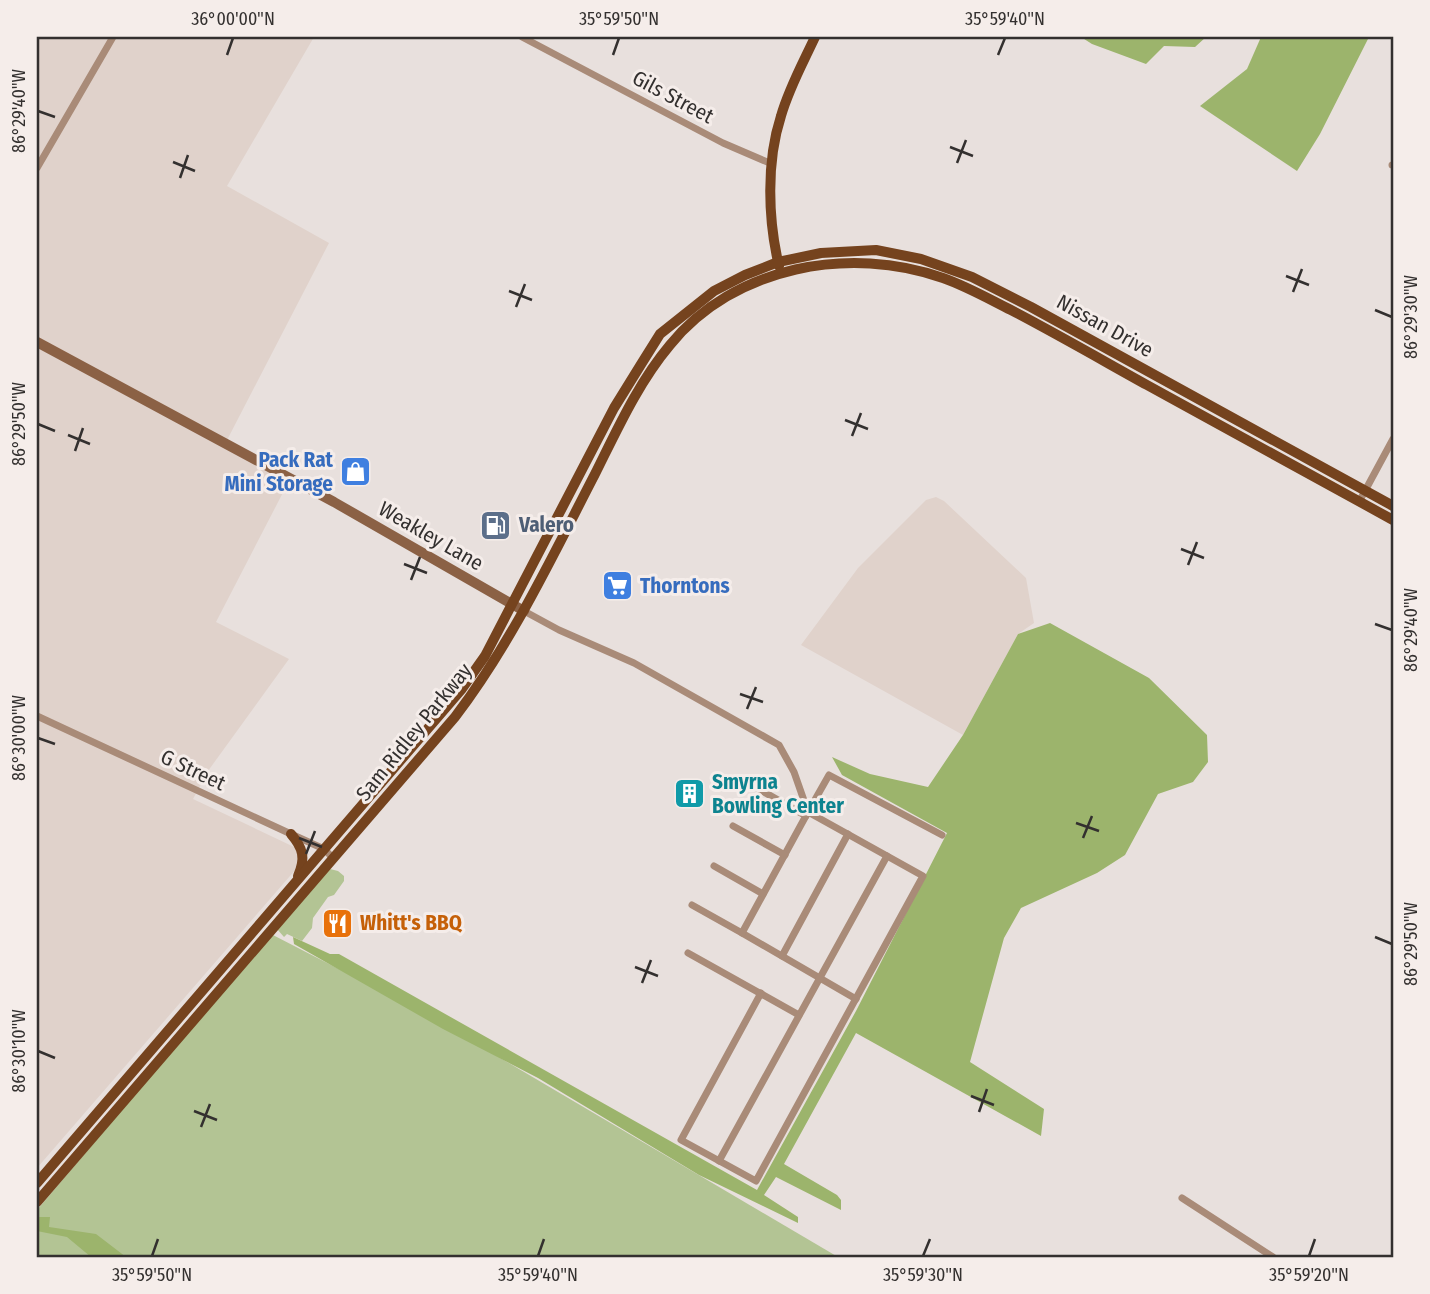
<svg xmlns="http://www.w3.org/2000/svg" width="1430" height="1294" font-family="'Fira Sans Condensed',sans-serif">
	<rect width="100%" height="100%" fill="#e8e0dd"/>
	<!-- built -->
	<g fill="#e0d2cb">
		<path d="M37,37H314L227,186L329,243L225,444L290,479L216,622L289,659L208,771L193,799L309,854L37,1168Z"/>
		<path d="M936,497L944,501L1026,578L1034,623L1018,634L963,735L801,645L858,568L926,500Z"/>
	</g>
	<!-- green -->
	<g fill="#b3c494">
		<path d="M330,869L338,871L344,876V881L334,895L328,897L313,918L312,928L302,941L287,934L284,937L277,929Z"/>
		<path d="M271,934L424,1013L838,1257H37V1210Z"/>
	</g>
	<!-- forest -->
	<g fill="#9cb46c">
		<path d="M1081,37H1206L1195,47L1164,46L1146,64L1092,44Z"/>
		<path d="M1261,37H1369L1320,134L1297,171L1200,106L1247,69Z"/>
		<path d="M1050,623L1149,678L1207,735L1208,762L1193,782L1158,794L1125,855L1097,873L1021,908L1004,938L970,1062L1044,1109L1041,1136L856,1033L784,1164L837,1195L841,1200V1210L776,1177L764,1195L798,1217V1223L699,1175L538,1078L443,1029L294,944L293,937L330,954H339L757,1190L856,1011L947,833L842,775L832,757L870,774L928,787L963,735L1018,634Z"/>
		<path d="M37,1217H50L49,1227L96,1234L126,1257H91L67,1237L37,1231Z"/>
	</g>
	<g fill="none" stroke-linecap="round" stroke-linejoin="round">
		<!-- minor -->
		<g stroke="#a98b78" stroke-width="7">
			<path d="M522,37L723,143L772,164"/>
			<path d="M1392,165H1393"/>
			<path d="M37,168L113,37"/>
			<path d="M1359,502L1393,439"/>
			<path d="M524,611L559,630L634,663L779,745L794,772L808,812L742,933L856,999"/>
			<path d="M37,716L291,834L324,849L333,858"/>
			<path d="M757,788L806,816"/>
			<path d="M733,826L785,855"/>
			<path d="M714,866L763,894"/>
			<path d="M692,905L742,933"/>
			<path d="M688,953L799,1015"/>
			<path d="M782,956L848,834"/>
			<path d="M761,993L681,1140L756,1181L923,876L808,812L829,775L942,835"/>
			<path d="M719,1161L887,856"/>
			<path d="M1182,1198L1273,1257"/>
		</g>
		<!-- secondary -->
		<path stroke="#8b6145" stroke-width="10" d="M37,342L334,502L524,611"/>
		<!-- primary -->
		<g stroke="#75431e" stroke-width="10">
			<path d="M779,266C768,220 766,162 781,116C789,88 803,63 815,37"/>
			<path d="M291,834C303,848 306,858 298,876"/>
			<path d="M37,1183L461,690L485,656L614,408L640,366L660,334L714,291L745,275L778,262L821,253L876,250L921,259L972,277L1031,307L1393,506"/>
			<path d="M37,1202L455,717C512,642 552,557 595,474C617,430 638,383 670,345C734,266 850,245 943,278C966,286 989,299 1011,310C1057,334 1102,360 1147,385C1229,430 1311,475 1393,520"/>
		</g>
	</g>
	<!-- ticks -->
	<path fill="none" stroke="#33302f" stroke-width="2.5" d="M227,55L233,38M613,55L619,38M998,55L1005,38M38,111L55,117M950,147L973,156M173,162L195,171M957,163L966,140M180,178L188,155M1286,276L1309,285M509,291L532,300M1293,292L1302,269M516,307L525,284M1375,310L1392,317M845,420L868,429M38,424L55,431M68,435L90,444M852,436L861,413M75,451L83,428M1181,549L1204,558M404,564L427,573M1188,565L1197,542M411,580L420,557M1375,624L1392,630M740,694L763,702M747,709L756,687M38,738L55,744M1076,823L1099,831M299,838L322,847M1083,838L1092,816M306,854L315,831M1375,937L1392,944M635,967L658,976M642,983L651,960M38,1051L55,1058M971,1096L994,1105M194,1111L217,1120M979,1112L987,1089M201,1127L210,1104M152,1256L158,1239M538,1256L544,1239M923,1256L930,1239M1309,1256L1315,1239"/>
	<!-- icons -->
	<defs>
		<symbol id="shop-square" viewBox="-11 -11 22 22"><rect x="-9" y="-9" width="18" height="18" rx="4" fill="#3f7fe0" stroke="#f5edea"/><path d="M-5-2.5h2.3a2.7 3.5 0 0 1 5.4 0H5L5.5 6h-11ZM-1.5-2.5h3a1.5 2.3 0 0 0-3 0Z" fill="#fff"/></symbol>
		<symbol id="fuel-square" viewBox="-11 -11 22 22"><rect x="-9" y="-9" width="18" height="18" rx="4" fill="#5c6f8a" stroke="#f5edea"/><path d="M-5.5-6h7V0h2V4h1.3V-2.5L3-4.5l.8-.8L6-3V5H2.5V1h-1V6h-7ZM-4.2-4.7v3.2H.2V-4.7Z" fill="#fff"/></symbol>
		<symbol id="supermarket-square" viewBox="-11 -11 22 22"><rect x="-9" y="-9" width="18" height="18" rx="4" fill="#3f7fe0" stroke="#f5edea"/><path d="M-6-5.5h2.5l.6 2H6L4.5 2H-2.5L-4.4-4H-6ZM-1.5 3.2a1.3 1.3 0 1 0 .1 0ZM3 3.2a1.3 1.3 0 1 0 .1 0Z" fill="#fff"/></symbol>
		<symbol id="building-square" viewBox="-11 -11 22 22"><rect x="-9" y="-9" width="18" height="18" rx="4" fill="#0f9aa8" stroke="#f5edea"/><path d="M-4-6H4V6H1V3H-1V6H-4ZM-2.5-4.3h1.7v1.8h-1.7ZM.8-4.3h1.7v1.8H.8ZM-2.5-1h1.7V.8h-1.7ZM.8-1h1.7V.8H.8Z" fill="#fff"/></symbol>
		<symbol id="restaurant-square" viewBox="-11 -11 22 22"><rect x="-9" y="-9" width="18" height="18" rx="4" fill="#e8710a" stroke="#f5edea"/><path d="M-5-6h1v4h1v-4h1v4h1v-4h1v5L-1.5 .5V6h-2V.5L-5-1ZM5-6V6H3V1.5H1.5Q1.5-4 5-6Z" fill="#fff"/></symbol>
	</defs>
	<g fill-rule="evenodd">
		<use href="#shop-square" x="338" y="454" width="35" height="35"/>
		<use href="#fuel-square" x="478" y="508" width="35" height="35"/>
		<use href="#supermarket-square" x="600" y="568" width="35" height="35"/>
		<use href="#building-square" x="672" y="776" width="35" height="35"/>
		<use href="#restaurant-square" x="320" y="906" width="35" height="35"/>
	</g>
	<g text-anchor="middle" stroke-width="6" stroke-linejoin="round" paint-order="stroke">
		<!-- street labels -->
		<g font-size="21" fill="#33302f" stroke="#f5edea">
			<text transform="translate(673 97) rotate(28)" y="7">Gils Street</text>
			<text transform="translate(1105 326) rotate(29)" y="7">Nissan Drive</text>
			<text transform="translate(431 536) rotate(30)" y="7">Weakley Lane</text>
			<text transform="translate(414 732) rotate(-51)" y="7">Sam Ridley Parkway</text>
			<text transform="translate(193 770) rotate(25)" y="7">G Street</text>
		</g>
		<!-- shop labels -->
		<g font-size="21" font-weight="bold" fill="#366cbe" stroke="#f5edea" text-anchor="end">
			<text x="333" y="467">Pack Rat<tspan x="333" dy="24">Mini Storage</tspan></text>
			<text x="640" y="593" text-anchor="start">Thorntons</text>
		</g>
		<!-- service labels -->
		<g font-size="21" font-weight="bold" fill="#4e5e75" stroke="#f5edea" text-anchor="start">
			<text x="519" y="532">Valero</text>
		</g>
		<!-- culture labels -->
		<g font-size="21" font-weight="bold" fill="#0d838f" stroke="#f5edea" text-anchor="start">
			<text x="712" y="789">Smyrna<tspan x="712" dy="24">Bowling Center</tspan></text>
		</g>
		<!-- food labels -->
		<g font-size="21" font-weight="bold" fill="#c56008" stroke="#f5edea" text-anchor="start">
			<text x="360" y="930">Whitt's BBQ</text>
		</g>
	</g>
	<!-- border -->
	<rect width="1430" height="1294" fill="none" stroke="#f5edea" stroke-width="77"/>
	<rect x="38" y="38" width="1354" height="1218" fill="none" stroke="#33302f" stroke-width="2.5"/>
	<g font-size="18" text-anchor="middle" fill="#33302f">
		<text x="233" y="25">36°00'00"N</text>
		<text x="619" y="25">35°59'50"N</text>
		<text x="1005" y="25">35°59'40"N</text>
		<text transform="translate(19 111) rotate(-90)" y="6">86°29'40"W</text>
		<text transform="translate(1411 317) rotate(-90)" y="6">86°29'30"W</text>
		<text transform="translate(19 424) rotate(-90)" y="6">86°29'50"W</text>
		<text transform="translate(1411 630) rotate(-90)" y="6">86°29'40"W</text>
		<text transform="translate(19 738) rotate(-90)" y="6">86°30'00"W</text>
		<text transform="translate(1411 944) rotate(-90)" y="6">86°29'50"W</text>
		<text transform="translate(19 1051) rotate(-90)" y="6">86°30'10"W</text>
		<text x="152" y="1281">35°59'50"N</text>
		<text x="538" y="1281">35°59'40"N</text>
		<text x="923" y="1281">35°59'30"N</text>
		<text x="1309" y="1281">35°59'20"N</text>
	</g>
</svg>
